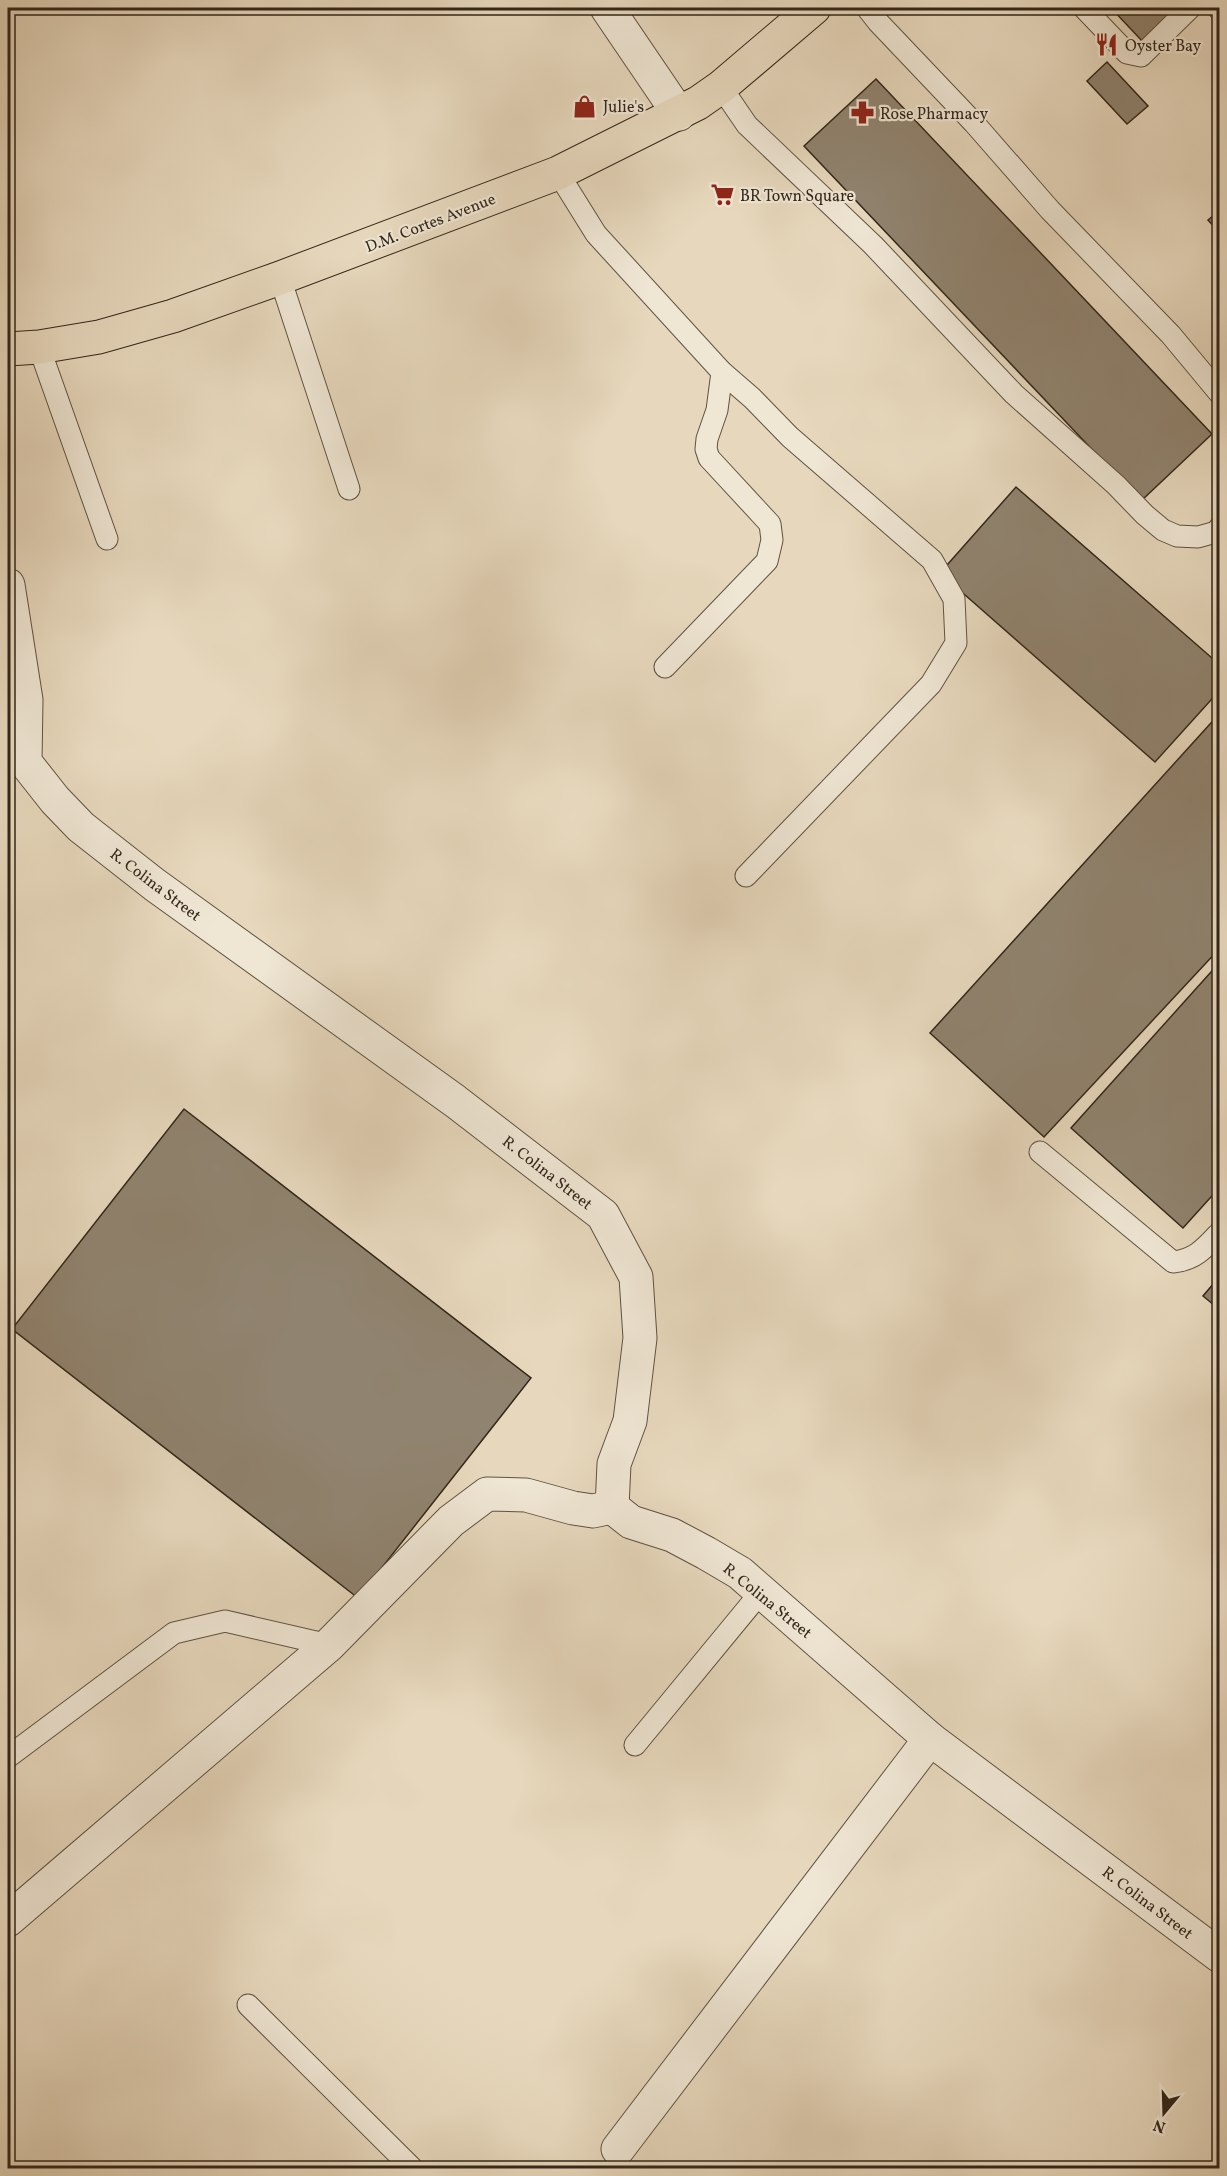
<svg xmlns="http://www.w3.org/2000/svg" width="1227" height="2176" font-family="Vollkorn,serif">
	<rect width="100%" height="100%" fill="#e7d8bd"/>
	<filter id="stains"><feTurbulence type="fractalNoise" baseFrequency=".00333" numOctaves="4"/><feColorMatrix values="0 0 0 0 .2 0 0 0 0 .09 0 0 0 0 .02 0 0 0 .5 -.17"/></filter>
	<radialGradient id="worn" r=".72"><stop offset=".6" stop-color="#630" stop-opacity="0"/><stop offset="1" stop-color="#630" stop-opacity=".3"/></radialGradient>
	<!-- building -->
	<g fill="#90836f" stroke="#32261a" stroke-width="1.5">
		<path d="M1111,8H1171L1177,15L1145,44Z"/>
		<path d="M1107,62L1148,106L1127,124L1087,81Z"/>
		<path d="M876,79L1212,434L1141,501L804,146Z"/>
		<path d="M1220,210V233L1208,220Z"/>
		<path d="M1016,487L1220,665V690L1155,762L940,573Z"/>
		<path d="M1220,713V948L1044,1137L930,1033Z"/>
		<path d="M1220,962V1187L1183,1228L1071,1128Z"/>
		<path d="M184,1109L531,1378L358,1598L12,1329Z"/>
		<path d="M1220,1276V1310L1203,1296Z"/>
	</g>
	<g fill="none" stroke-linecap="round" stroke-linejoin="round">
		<defs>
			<g id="service">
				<path d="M867,8L878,22L974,123L1050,210L1171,335L1220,394"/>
				<path d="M1084,8L1127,53L1141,56L1190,8"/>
				<path d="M1218,8L1220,10"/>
				<path d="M721,87L747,125L873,245L1014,394L1116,485L1145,515L1163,530L1177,536L1198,537L1216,532L1220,527"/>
				<path d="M558,173L596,234L722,372L752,398L790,437L932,560L954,599L956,643L931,684L746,876"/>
				<path d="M280,278L349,489"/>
				<path d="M39,347L107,539"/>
				<path d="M665,667L767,561L772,540L770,524L709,458L706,449L707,439L717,410L722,372"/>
				<path d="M1040,1152L1173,1262C1195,1260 1205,1248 1220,1232"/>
				<path d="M635,1745L761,1592"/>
				<path d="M8,1757L174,1633L225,1621L329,1645"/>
				<path d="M248,2005L412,2168"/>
			</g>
			<g id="minor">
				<path d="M607,8L679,114"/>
				<path d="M8,585L26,700L25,762L55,800L81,827L155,885L455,1101L603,1215L636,1277L640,1338L630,1421L614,1464L612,1507"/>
				<path d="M612,1507L631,1522L672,1535L706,1553L740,1573L930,1739L1220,1956"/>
				<path d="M8,1920L329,1645L451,1521L487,1494L526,1495L573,1508L593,1511L612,1507"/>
				<path d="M618,2149L930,1739"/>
			</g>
			<path id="trunk" d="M8,349L39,347L99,337L173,316L280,278L558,173L698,103L721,87L814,8"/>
		</defs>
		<!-- service casing -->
		<use href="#service" stroke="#5f5243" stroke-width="23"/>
		<!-- minor casing -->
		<use href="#minor" stroke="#5f5243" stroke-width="35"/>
		<!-- trunk casing -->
		<use href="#trunk" stroke="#32261a" stroke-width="35"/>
		<!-- service -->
		<use href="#service" stroke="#efe6d4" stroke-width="21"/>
		<!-- minor -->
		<use href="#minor" stroke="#efe6d4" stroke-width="33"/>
		<!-- trunk -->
		<use href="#trunk" stroke="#e7d8bd" stroke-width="33"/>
	</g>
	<!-- icons -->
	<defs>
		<symbol id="restaurant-bare" viewBox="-9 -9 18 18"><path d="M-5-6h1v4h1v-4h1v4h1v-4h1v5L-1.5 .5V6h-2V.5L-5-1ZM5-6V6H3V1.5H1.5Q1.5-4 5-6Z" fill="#8f2418" stroke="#efe6d4" stroke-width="2.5" paint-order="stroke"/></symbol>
		<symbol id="shop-bare" viewBox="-9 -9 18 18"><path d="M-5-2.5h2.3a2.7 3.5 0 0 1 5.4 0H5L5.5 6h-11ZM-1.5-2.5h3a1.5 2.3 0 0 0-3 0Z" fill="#8f2418" stroke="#efe6d4" stroke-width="2.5" paint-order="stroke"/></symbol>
		<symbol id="pharmacy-bare" viewBox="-9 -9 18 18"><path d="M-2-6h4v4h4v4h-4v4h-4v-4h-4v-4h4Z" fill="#8f2418" stroke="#efe6d4" stroke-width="2.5" paint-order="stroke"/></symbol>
		<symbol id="supermarket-bare" viewBox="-9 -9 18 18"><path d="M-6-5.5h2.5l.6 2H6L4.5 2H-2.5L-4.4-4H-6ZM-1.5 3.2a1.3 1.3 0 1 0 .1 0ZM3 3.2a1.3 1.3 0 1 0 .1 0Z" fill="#8f2418" stroke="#efe6d4" stroke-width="2.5" paint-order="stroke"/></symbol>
	</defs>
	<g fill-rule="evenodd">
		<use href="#restaurant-bare" x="1090" y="28" width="33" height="33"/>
		<use href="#shop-bare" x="568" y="90" width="33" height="33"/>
		<use href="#pharmacy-bare" x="846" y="96" width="33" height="33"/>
		<use href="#supermarket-bare" x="706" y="178" width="33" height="33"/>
	</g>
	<g text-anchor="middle" stroke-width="4.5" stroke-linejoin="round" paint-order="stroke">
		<!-- poi labels -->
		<g font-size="16" fill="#32261a" stroke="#efe6d4" text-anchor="start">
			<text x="1125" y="51">Oyster Bay</text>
			<text x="603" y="112">Julie's</text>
			<text x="880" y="119">Rose Pharmacy</text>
			<text x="740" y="201">BR Town Square</text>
		</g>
		<!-- street labels -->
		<g font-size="16" fill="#32261a" stroke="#efe6d4">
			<text transform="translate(430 222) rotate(-21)" y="6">D.M. Cortes Avenue</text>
			<text transform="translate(156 884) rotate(37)" y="6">R. Colina Street</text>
			<text transform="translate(548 1172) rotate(38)" y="6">R. Colina Street</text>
			<text transform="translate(768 1600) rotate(39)" y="6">R. Colina Street</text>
			<text transform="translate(1148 1902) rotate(37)" y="6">R. Colina Street</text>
		</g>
	</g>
	<!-- margin -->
	<rect width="1227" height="2176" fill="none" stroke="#e7d8bd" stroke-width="30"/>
	<rect x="9" y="9" width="1209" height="2158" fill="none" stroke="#32261a" stroke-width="3"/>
	<rect x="15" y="15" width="1197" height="2146" fill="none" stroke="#32261a" stroke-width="1.5"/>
	<!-- north arrow -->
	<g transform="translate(1164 2113) rotate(199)" stroke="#efe6d4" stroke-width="4.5" paint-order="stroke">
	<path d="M0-4.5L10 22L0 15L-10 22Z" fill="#32261a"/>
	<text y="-9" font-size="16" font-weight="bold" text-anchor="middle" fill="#32261a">N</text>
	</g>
	<rect width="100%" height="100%" filter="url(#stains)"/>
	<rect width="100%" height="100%" fill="url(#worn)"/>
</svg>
